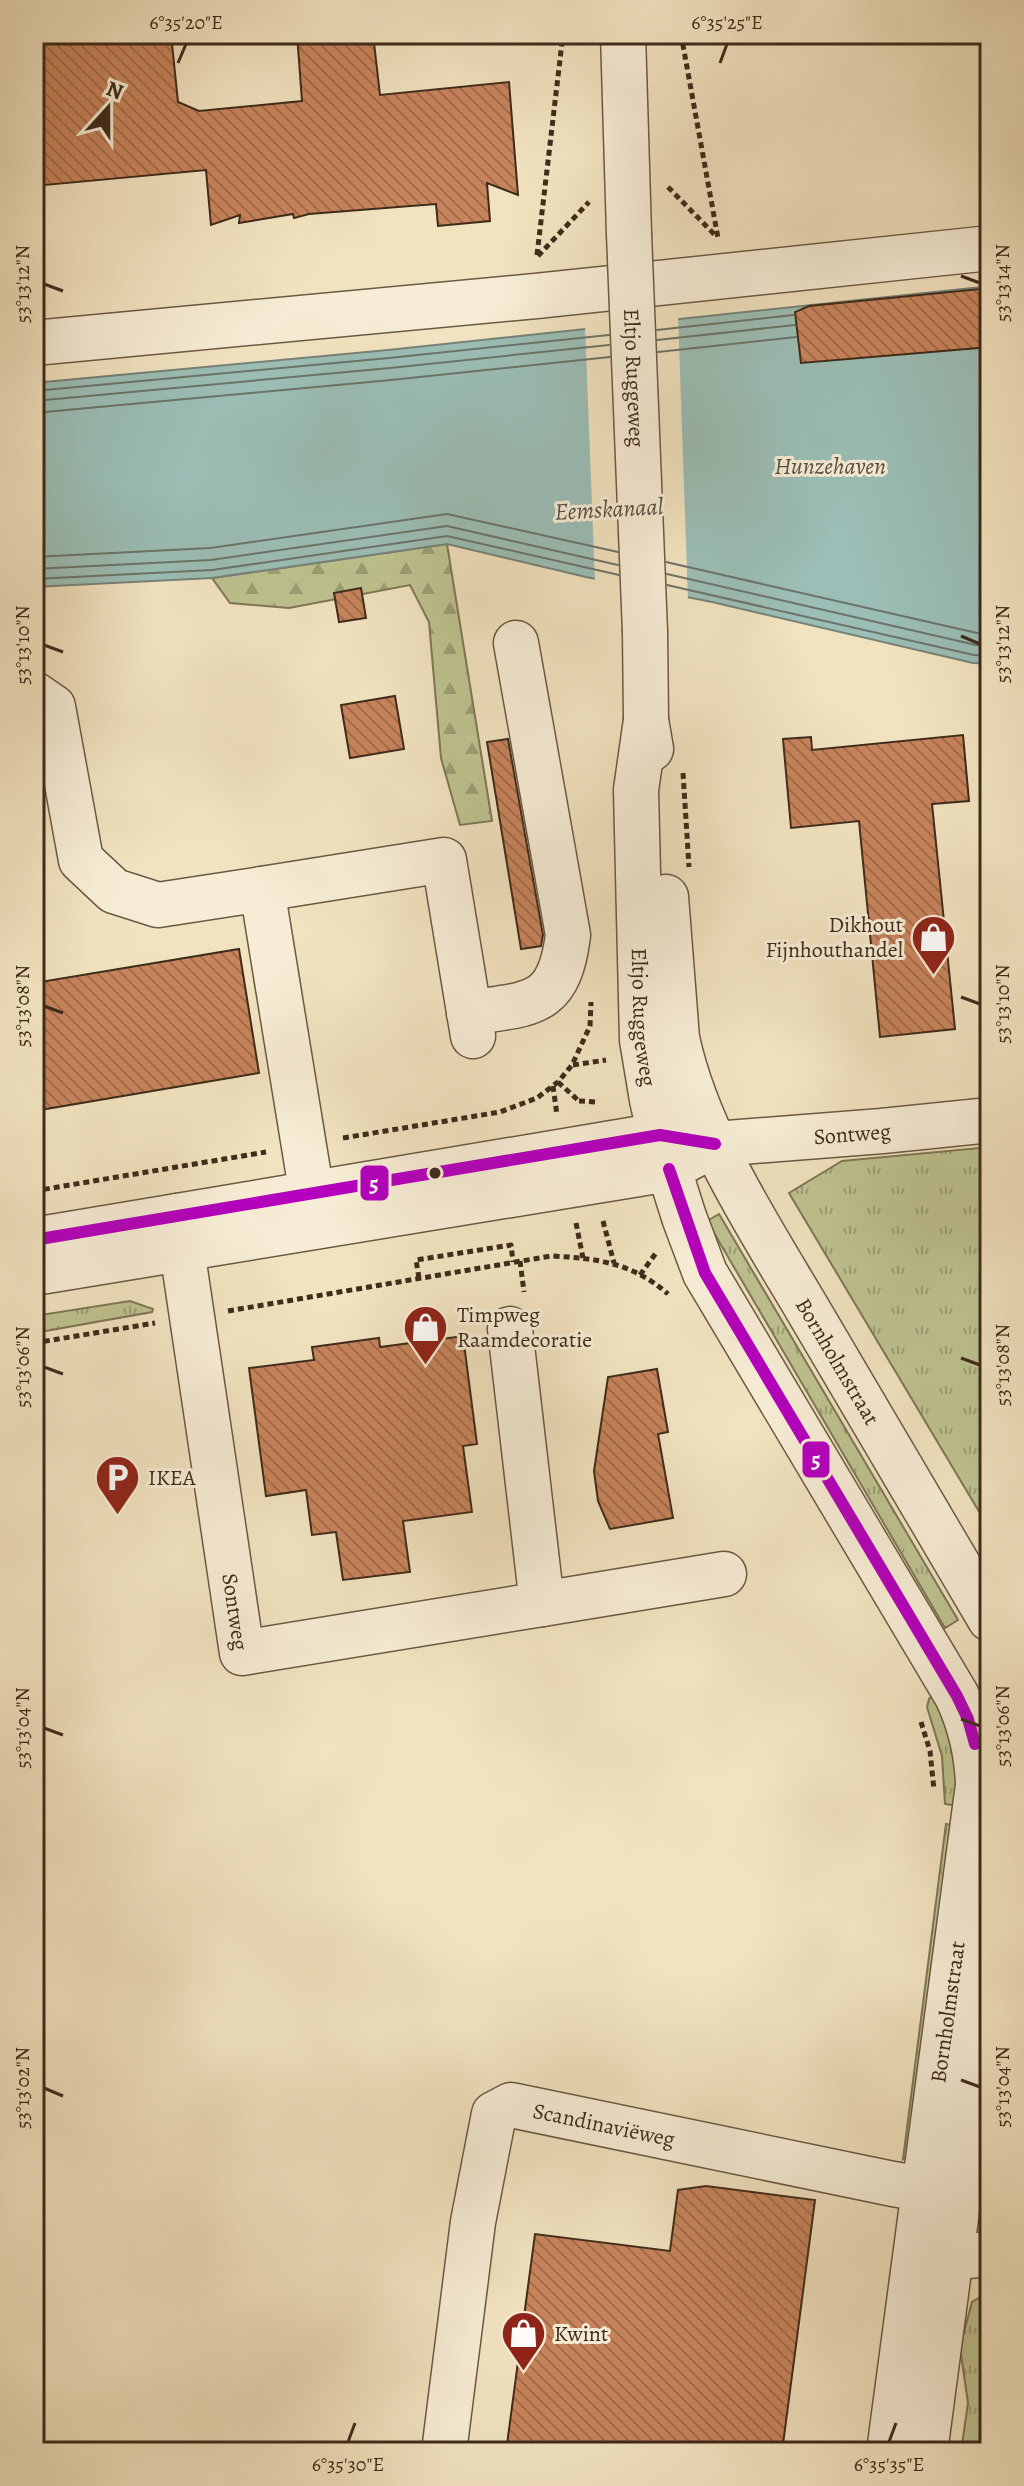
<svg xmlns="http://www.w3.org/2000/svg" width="1024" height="2486" font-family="Alegreya,serif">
	<defs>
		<pattern id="grass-tufts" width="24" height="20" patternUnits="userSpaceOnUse" patternTransform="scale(2)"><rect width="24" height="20" fill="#bec390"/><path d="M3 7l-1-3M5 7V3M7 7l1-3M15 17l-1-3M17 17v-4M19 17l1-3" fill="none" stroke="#9c9f75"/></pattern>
		<pattern id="forest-firs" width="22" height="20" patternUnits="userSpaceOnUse" patternTransform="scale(2)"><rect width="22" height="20" fill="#bec390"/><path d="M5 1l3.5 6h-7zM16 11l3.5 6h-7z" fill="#9c9f75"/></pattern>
		<pattern id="building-back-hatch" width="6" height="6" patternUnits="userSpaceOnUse" patternTransform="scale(2)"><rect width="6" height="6" fill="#c8845c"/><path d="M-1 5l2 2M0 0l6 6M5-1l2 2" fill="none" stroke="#a46c4b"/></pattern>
	</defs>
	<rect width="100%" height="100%" fill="#f2e3c0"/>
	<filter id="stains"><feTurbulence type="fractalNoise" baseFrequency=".0025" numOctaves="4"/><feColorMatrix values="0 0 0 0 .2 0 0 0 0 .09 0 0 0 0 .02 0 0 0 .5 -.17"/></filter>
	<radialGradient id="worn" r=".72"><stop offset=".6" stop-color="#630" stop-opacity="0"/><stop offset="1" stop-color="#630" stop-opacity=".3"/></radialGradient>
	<!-- grass -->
	<g fill="url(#grass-tufts)" stroke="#7e7756" stroke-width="2">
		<path d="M990,1147V1530L789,1193L842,1161Z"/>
		<path d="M719,1214L958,1620L945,1628L707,1221Z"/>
		<path d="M130,1301L153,1309L152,1312L34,1333V1316Z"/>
		<path d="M938,1688L949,1706L965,1807L945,1804L942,1756L927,1707L929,1699Z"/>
		<path d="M946,1824L962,1827L909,2154L903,2159Z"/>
		<path d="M990,2292V2452H961L968,2403L960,2347L972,2302Z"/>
	</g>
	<!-- forest -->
	<path fill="url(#forest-firs)" stroke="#7e7756" stroke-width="2" d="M447,544L492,821L460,825L441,758L429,622L410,585L289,608L230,603L212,578Z"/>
	<!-- water -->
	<path fill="#9bbeb6" stroke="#768378" stroke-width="2" d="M990,286V664L973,663L712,602L586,577L447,544L212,578L34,587V383L388,350Z"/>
	<!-- pier -->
	<path fill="#f2e3c0" d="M678,315L688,601L595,583L585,325Z"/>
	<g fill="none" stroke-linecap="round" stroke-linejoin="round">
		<!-- shore -->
		<g stroke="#6c7468" stroke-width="2">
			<path d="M657,330L793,315"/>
			<path d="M657,340L795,325"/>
			<path d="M658,352L796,337"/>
			<path d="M34,391L389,358L609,335"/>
			<path d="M34,401L390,368L609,345"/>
			<path d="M34,413L391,380L610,357"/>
			<path d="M34,557L210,548L447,514L618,552"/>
			<path d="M666,562L977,633L990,634"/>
			<path d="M34,569L211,560L447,526L618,565"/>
			<path d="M667,574L976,645L990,646"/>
			<path d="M34,579L212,570L447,536L619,575"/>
			<path d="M667,585L974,655L990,656"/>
		</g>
	</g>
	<!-- building -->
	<g fill="url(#building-back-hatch)" stroke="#3e2b1b" stroke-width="2">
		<path d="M34,34H171L178,102L199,111L302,101L297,34H373L380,95L509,82L518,195L487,183L490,221L438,226L436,204L309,214L294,218L293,214L239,223L240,215L211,225L206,170L34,186Z"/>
		<path d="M990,288V347L801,363L795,312L809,306Z"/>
		<path d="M361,588L366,618L339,622L334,593Z"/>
		<path d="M395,696L404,749L350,758L341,705Z"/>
		<path d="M963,735L969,801L932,804L955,1029L880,1037L859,821L791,828L783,739L811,737L812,750Z"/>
		<path d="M508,739L543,935L541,946L521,949L487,742Z"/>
		<path d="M239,949L259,1073L34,1111V983Z"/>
		<path d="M463,1336L477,1444L463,1446L472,1512L403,1521L410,1572L343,1580L336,1532L312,1535L306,1490L266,1496L249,1368L314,1360L312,1347L379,1338L380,1347Z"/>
		<path d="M657,1369L668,1432L658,1434L673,1518L610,1529L598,1501L594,1471L608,1377Z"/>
		<path d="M706,2186L815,2200L782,2452H506L535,2234L670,2251L678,2190Z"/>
	</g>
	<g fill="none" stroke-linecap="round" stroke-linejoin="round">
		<defs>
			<g id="minor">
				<path d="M623,34L629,234"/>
				<path d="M34,343L536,296L990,248"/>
				<path d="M645,632L646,720L651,749"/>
				<path d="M34,694L53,707L81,860L114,891L158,905L262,889L317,1226"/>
				<path id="s1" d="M646,720L636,790L642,1040L652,1100L666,1160L684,1217L705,1273L957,1696C971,1726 977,1753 978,1785L889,2452"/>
				<path d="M262,889L444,860L473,1036"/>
				<path id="s2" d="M666,897L677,1038C697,1133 759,1227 808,1310C869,1413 929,1516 990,1619"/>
				<path d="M469,1013C531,1003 559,1008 568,935L516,643"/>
				<path id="s3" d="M177,1216L242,1653L542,1604L510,1329"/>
				<path id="s4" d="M34,1240L660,1135L715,1144L882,1131L990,1120"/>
				<path d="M34,1273L669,1169L695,1155"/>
				<path d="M542,1604L724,1574"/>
				<path d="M922,2252L967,2256L990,2254"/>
				<path id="s5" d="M444,2452L473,2222L494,2114L511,2105L893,2184L923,2189L959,2191"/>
				<path d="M925,2452L990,1961"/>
			</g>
		</defs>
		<!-- minor casing -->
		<use href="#minor" stroke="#6b5944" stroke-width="47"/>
		<!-- path -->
		<g stroke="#3e2b1b" stroke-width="5" stroke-dasharray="6 4" stroke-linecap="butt">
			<path d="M681,34L718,238"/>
			<path d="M668,187L717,237"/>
			<path d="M537,255L563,34"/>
			<path d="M538,256L589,202"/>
			<path d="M683,773L689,867"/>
			<path d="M573,1065L606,1060"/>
			<path d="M558,1082L580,1102"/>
			<path d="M553,1086L557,1115"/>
			<path d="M579,1101L596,1102"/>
			<path d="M343,1138L500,1112L537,1098L558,1082L572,1065L590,1026L591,1002"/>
			<path d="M34,1191L266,1152"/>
			<path d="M603,1221L614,1263"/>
			<path d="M576,1223L583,1258"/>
			<path d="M520,1261L524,1292"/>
			<path d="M640,1275L656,1253"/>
			<path d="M419,1278L416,1260L511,1245L513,1262"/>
			<path d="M228,1311L551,1256C596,1258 633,1263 668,1294"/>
			<path d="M34,1343L155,1323"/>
			<path d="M921,1722L930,1751L934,1790"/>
		</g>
		<!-- minor -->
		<use href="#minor" stroke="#f7edd6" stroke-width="44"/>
		<defs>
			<g id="minor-bridge">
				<path id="s6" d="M629,234L645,632"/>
			</g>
		</defs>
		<!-- minor-bridge casing -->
		<use href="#minor-bridge" stroke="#6b5944" stroke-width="47" stroke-linecap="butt"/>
		<!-- minor-bridge -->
		<use href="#minor-bridge" stroke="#f7edd6" stroke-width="44"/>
		<defs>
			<g id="bus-1">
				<path d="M669,1169L705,1273L957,1696L968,1719L975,1744"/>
				<path d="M34,1240L660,1135L715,1144"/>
			</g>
		</defs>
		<!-- bus-1 casing -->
		<use href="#bus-1" stroke="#f7edd6" stroke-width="18"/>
		<!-- bus-1 -->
		<use href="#bus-1" stroke="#b400be" stroke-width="12"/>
	</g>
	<!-- ticks -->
	<path fill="none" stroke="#3e2b1b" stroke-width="3" d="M178,63L186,44M720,63L727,44M961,276L980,283M44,284L63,291M961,636L980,644M44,645L63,652M961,997L980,1004M44,1006L63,1013M961,1358L980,1365M44,1367L63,1374M961,1719L980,1726M44,1728L63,1735M961,2080L980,2087M44,2088L63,2096M348,2442L355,2423M889,2442L896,2423"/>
	<!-- icons -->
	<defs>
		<symbol id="shop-pin" viewBox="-11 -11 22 30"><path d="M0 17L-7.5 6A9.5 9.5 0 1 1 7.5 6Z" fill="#8f2418" stroke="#f7edd6"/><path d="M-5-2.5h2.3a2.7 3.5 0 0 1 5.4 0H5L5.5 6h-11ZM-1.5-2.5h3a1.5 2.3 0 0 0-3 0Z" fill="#fff"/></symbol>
		<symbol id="parking-pin" viewBox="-11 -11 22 30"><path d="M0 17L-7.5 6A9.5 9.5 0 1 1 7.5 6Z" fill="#8f2418" stroke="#f7edd6"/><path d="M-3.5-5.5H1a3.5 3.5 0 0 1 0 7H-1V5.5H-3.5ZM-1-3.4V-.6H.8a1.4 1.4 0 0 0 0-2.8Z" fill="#fff"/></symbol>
	</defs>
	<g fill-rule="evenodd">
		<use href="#shop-pin" x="908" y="912" width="51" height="69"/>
		<use href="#shop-pin" x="400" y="1302" width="51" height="69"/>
		<use href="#parking-pin" x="92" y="1452" width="51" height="69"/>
		<use href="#shop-pin" x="498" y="2308" width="51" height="69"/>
	</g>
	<!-- markers -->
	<circle fill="#3e2b1b" stroke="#f7edd6" stroke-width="3" cx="435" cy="1173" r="7"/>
	<g text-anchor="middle" stroke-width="6" stroke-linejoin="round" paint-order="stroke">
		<!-- street labels -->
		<g font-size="22" fill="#3e2b1b" stroke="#f7edd6">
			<text dy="8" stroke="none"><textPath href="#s6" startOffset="144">Eltjo Ruggeweg</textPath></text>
			<text dy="8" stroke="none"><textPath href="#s1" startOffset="298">Eltjo Ruggeweg</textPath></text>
			<text dy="8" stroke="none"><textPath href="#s4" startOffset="828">Sontweg</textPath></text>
			<text dy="8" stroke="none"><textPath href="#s2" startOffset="504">Bornholmstraat</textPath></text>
			<text dy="8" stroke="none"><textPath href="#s3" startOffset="400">Sontweg</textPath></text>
			<text transform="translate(947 2012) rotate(-82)" y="8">Bornholmstraat</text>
			<text dy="8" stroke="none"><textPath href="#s5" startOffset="456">Scandinaviëweg</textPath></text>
		</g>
		<!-- poi labels -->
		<g font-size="22" fill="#3e2b1b" stroke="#f7edd6" text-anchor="start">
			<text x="903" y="932" text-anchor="end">Dikhout<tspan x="903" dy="25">Fijnhouthandel</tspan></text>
			<text x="457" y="1322">Timpweg<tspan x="457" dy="25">Raamdecoratie</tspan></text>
			<text x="148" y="1485">IKEA</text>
			<text x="554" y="2341">Kwint</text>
		</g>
		<!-- water labels -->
		<g font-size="24" font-style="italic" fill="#555042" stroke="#f7edd6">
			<text x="830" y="474">Hunzehaven</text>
			<text transform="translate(609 509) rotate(-3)" y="8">Eemskanaal</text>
		</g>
	</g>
	<g stroke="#f7edd6" stroke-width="3">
		<rect x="359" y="1164" width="31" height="38" rx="8" fill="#b400be"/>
		<rect x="801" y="1440" width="30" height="39" rx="8" fill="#b400be"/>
	</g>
	<g font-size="22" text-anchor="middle" font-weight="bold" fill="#fff">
		<text x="374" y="1191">5</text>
		<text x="816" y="1467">5</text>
	</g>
	<!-- margin -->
	<rect width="1024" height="2486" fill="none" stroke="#f2e3c0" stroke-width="88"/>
	<!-- north arrow -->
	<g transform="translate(108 108) rotate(21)" stroke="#f7edd6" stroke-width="6" paint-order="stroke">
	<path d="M0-6L14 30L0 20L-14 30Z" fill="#3e2b1b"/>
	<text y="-12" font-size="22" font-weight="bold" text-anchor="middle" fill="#3e2b1b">N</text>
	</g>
	<rect x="44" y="44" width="936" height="2398" fill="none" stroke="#3e2b1b" stroke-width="3"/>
	<g font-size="20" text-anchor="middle" fill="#3e2b1b">
		<text x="186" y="29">6°35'20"E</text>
		<text x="727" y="29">6°35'25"E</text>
		<text transform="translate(1002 283) rotate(-90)" y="7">53°13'14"N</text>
		<text transform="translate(22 284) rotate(-90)" y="7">53°13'12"N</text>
		<text transform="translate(1002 644) rotate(-90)" y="7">53°13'12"N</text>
		<text transform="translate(22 645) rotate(-90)" y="7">53°13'10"N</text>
		<text transform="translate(1002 1004) rotate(-90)" y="7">53°13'10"N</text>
		<text transform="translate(22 1006) rotate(-90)" y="7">53°13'08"N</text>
		<text transform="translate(1002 1365) rotate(-90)" y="7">53°13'08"N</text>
		<text transform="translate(22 1367) rotate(-90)" y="7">53°13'06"N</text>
		<text transform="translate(1002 1726) rotate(-90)" y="7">53°13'06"N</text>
		<text transform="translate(22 1728) rotate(-90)" y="7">53°13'04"N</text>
		<text transform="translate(1002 2087) rotate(-90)" y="7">53°13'04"N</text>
		<text transform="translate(22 2088) rotate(-90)" y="7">53°13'02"N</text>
		<text x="348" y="2471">6°35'30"E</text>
		<text x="889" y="2471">6°35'35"E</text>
	</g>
	<rect width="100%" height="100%" filter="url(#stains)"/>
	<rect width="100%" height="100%" fill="url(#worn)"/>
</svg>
